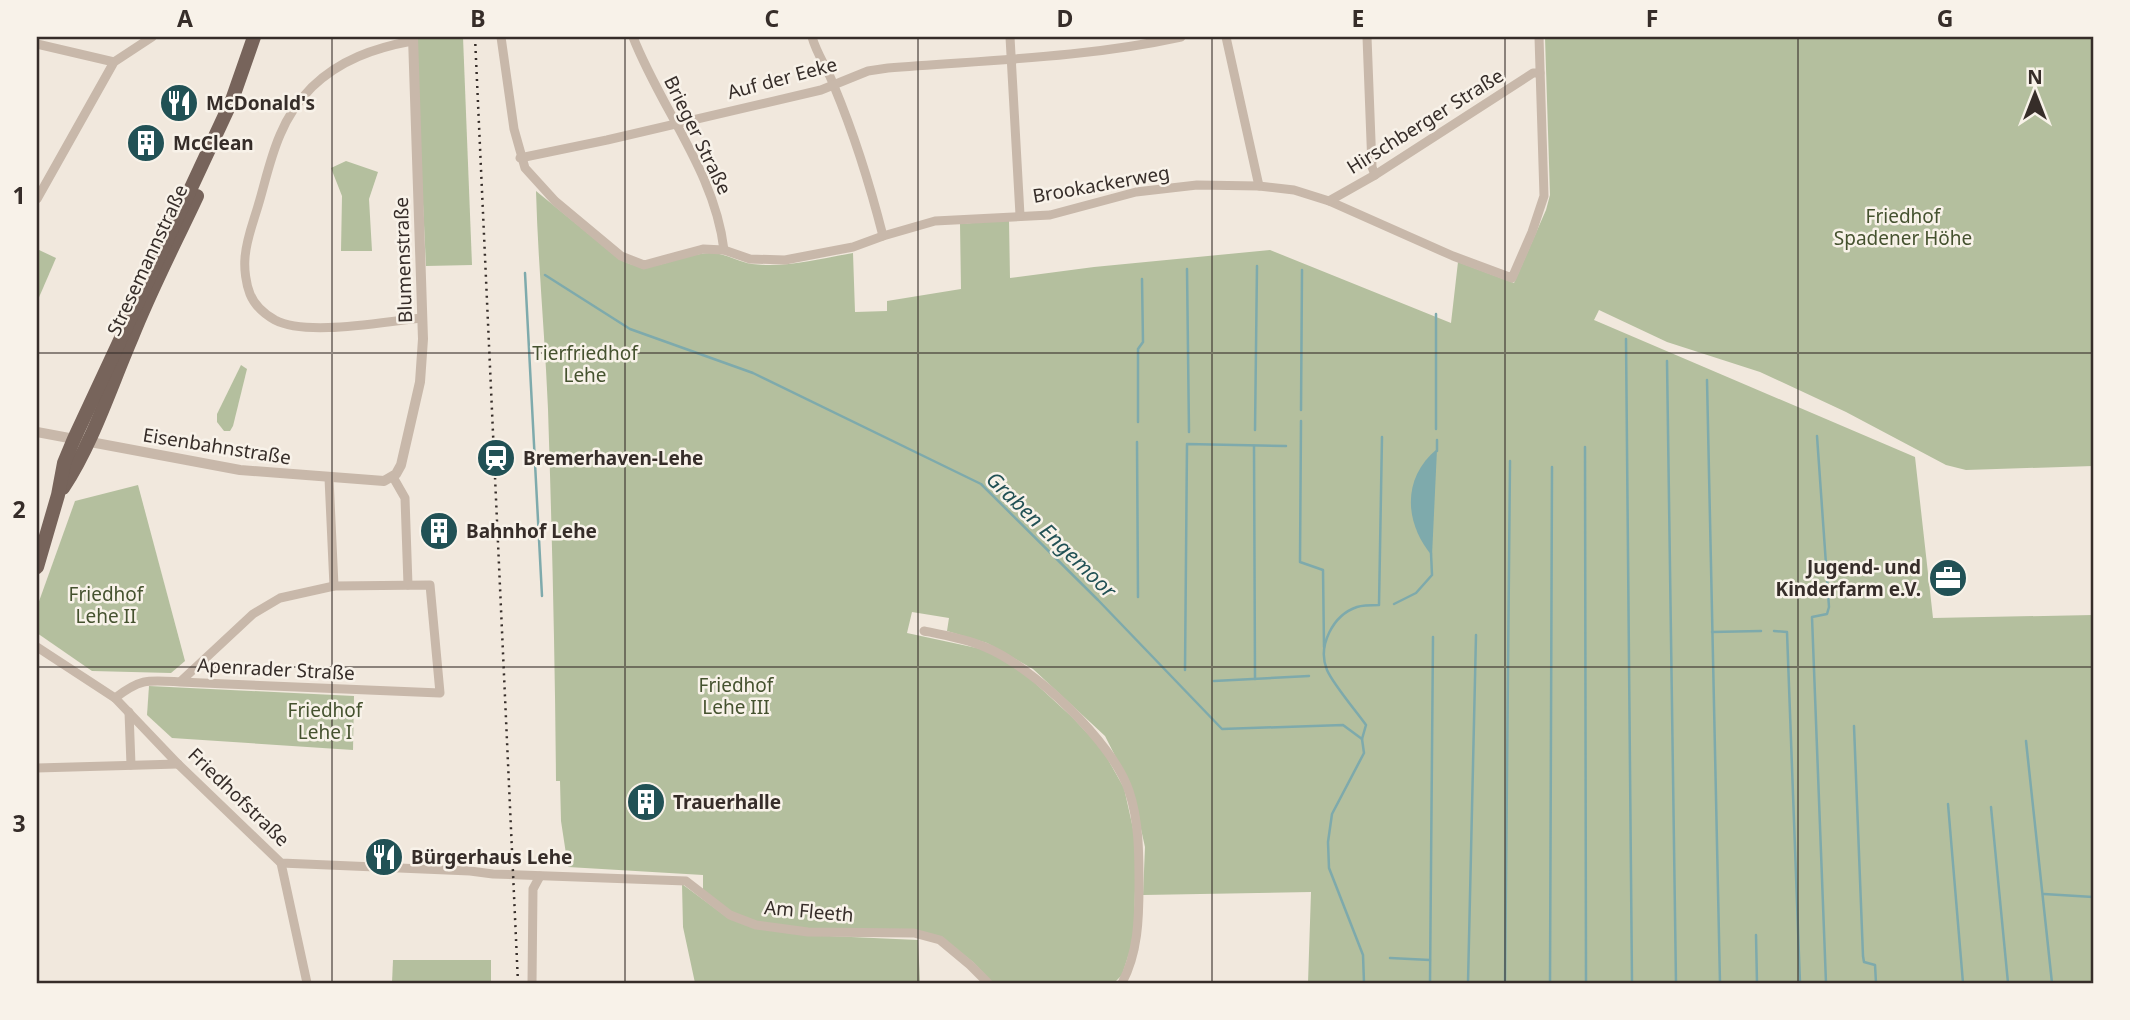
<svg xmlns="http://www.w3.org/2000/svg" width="2130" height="1020" font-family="'Noto Sans',sans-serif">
	<rect width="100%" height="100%" fill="#f1e8dd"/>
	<!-- green -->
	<g fill="#b4bf9e">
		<path d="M415,37H463L472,265L426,266Z"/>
		<path d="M1545,37H2093V466L1966,470L1946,465L1846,412L1760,372L1667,342L1599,310L1594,320L1915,457L1933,618L2093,615V983H1308L1311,892L1143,895L1145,847L1132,789L1105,736L1033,669L987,643L947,631L949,618L912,612L907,633L986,650L1024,673L1072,717L1102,749L1124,788L1136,842L1134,938L1122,975L1114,983H993L973,962L940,936L809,929L758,922L736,914L716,902L703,889V875L568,867L561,821L560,781H556C555,657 552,533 548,409C545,336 538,264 536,191L618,258C649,279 677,254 710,253C725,253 738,262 752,264C786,268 819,259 853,253L855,312L887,311V301L961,289L960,224L1009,220L1010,278L1094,267L1270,250L1451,323L1458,262L1514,283L1546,210L1550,195Z"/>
		<path d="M346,161L378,172L369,199L372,251H341L342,196L331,168Z"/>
		<path d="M37,249L56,258L37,302Z"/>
		<path d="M241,365L247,369L233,426L230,431H224L217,422V414Z"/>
		<path d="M138,485L185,661L171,673L92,671L37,633V607L75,501Z"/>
		<path d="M149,686L354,696L353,750L172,738L147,715Z"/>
		<path d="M682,884L728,918L807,935L918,940L920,983H695L683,927Z"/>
		<path d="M393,960H491V983H392Z"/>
	</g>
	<!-- water -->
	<path fill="#7eaaac" d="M1437,449L1432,556C1404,522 1402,478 1437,449Z"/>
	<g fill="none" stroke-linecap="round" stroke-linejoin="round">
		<!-- stream -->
		<g stroke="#7eaaac" stroke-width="2.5">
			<path d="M1187,269L1189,432"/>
			<path d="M525,273L542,596"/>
			<path d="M545,275L630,329L753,373L981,484L1098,600L1222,729L1343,725L1362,739"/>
			<path d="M1436,314V429"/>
			<path d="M1626,339L1632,983"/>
			<path d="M1667,361L1676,983"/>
			<path d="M1707,380L1720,983"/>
			<path d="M1301,410L1302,270"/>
			<path d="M1301,421L1300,562L1323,570L1324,647"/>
			<path d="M1138,422V349L1143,342L1142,279"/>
			<path d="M1255,430L1257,266"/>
			<path d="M1817,436L1829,607L1827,614L1812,617L1826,983"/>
			<path d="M1137,442L1138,597"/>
			<path d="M1254,446L1255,679"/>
			<path d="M1585,447L1586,983"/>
			<path d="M1437,451V440"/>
			<path d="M1394,604L1416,593L1432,575L1431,553"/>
			<path d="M1774,631L1787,632L1800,983"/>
			<path d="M1712,632L1761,631"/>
			<path d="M1185,670L1187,444L1286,446"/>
			<path d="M1214,681L1309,676"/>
			<path d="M1854,726L1863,956L1864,962L1875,965L1876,983"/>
			<path d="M2026,741L2052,983"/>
			<path d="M1948,804L1963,983"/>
			<path d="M1991,807L2008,983"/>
			<path d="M2044,894L2093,897"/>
			<path d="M1756,935L1757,983"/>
			<path d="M1390,958L1430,960"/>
			<path d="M1364,983L1363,955L1329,868L1328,842L1332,814L1364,753L1362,739L1366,725C1356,711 1333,684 1327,670C1317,646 1333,615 1357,607C1363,605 1372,605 1379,605L1382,437"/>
			<path d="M1430,983L1433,637"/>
			<path d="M1468,983L1476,635"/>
			<path d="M1505,983L1510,461"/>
			<path d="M1550,983L1552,467"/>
		</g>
		<!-- minor -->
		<g stroke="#c8b8aa" stroke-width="9">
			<path d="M501,37L514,129L525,168L555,201L621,256L644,265L703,249L724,250L750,259L785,260L853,247L883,236L935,221L1050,215L1136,192L1197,185L1259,186L1294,190L1329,201L1453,256L1512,278L1532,232L1544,196L1539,37"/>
			<path d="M633,37C661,109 715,172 724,250"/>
			<path d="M812,37C817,55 828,69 834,86C854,134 870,185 883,236"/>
			<path d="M1010,37L1020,215"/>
			<path d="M1226,37L1259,186"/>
			<path d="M1367,37L1372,167L1375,175"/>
			<path d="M412,41C374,48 340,60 312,87C299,100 287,118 280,135C270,158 265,183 258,206C253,223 246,240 245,258C244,269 246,284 250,294C255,306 264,314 275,320C308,337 385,321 422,318"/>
			<path d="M37,44L114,62"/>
			<path d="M520,158L607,140L821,90L868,71L888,68C986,60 1085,58 1181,37"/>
			<path d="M37,199L114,62L152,37"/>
			<path d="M1329,201L1375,175L1533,73H1540"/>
			<path d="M393,477L405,498L408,585"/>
			<path d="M329,478L334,586"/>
			<path d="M924,631C944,635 966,639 985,647C1032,666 1113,742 1129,791C1139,821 1139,853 1139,885C1139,919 1138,953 1122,983"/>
			<path d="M37,647L115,698L178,764L281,863L470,871L493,874L686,881L730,915L756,925L808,932L914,933L940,940L970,965L988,983"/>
			<path d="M115,698C141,678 148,680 180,682L440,693L430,585L334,586L280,598L253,614L180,682"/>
			<path d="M129,712L131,765"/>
			<path d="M37,768L178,764"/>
			<path d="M281,863L307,983"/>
			<path d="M532,983L533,889L540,876"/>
		</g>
		<!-- tertiary -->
		<path stroke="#c8b8aa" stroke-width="10" d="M37,432L240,470L384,481L396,474L401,465L420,382L423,339L413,37"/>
		<!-- primary -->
		<g stroke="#77645b" stroke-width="14">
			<path d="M63,488C93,442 110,388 132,337C151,289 175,243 197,196"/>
			<path d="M37,567L58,495L64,463L74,439L232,100L254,37"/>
		</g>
		<!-- rail -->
		<path stroke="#362d29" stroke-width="2.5" stroke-dasharray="2 5" stroke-linecap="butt" d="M475,37L518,983"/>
	</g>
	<!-- grid -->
	<path fill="none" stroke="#362d29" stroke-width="2" stroke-opacity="0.55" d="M332,37V983M625,37V983M918,37V983M1212,37V983M1505,37V983M1798,37V983M37,353H2093M37,667H2093"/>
	<!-- icons -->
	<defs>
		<symbol id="restaurant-disc" viewBox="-11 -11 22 22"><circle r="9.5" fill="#215155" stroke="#f8f2e9"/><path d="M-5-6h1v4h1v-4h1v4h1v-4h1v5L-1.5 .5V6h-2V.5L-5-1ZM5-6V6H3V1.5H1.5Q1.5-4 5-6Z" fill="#fff"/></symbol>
		<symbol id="building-disc" viewBox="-11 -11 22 22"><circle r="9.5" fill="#215155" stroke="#f8f2e9"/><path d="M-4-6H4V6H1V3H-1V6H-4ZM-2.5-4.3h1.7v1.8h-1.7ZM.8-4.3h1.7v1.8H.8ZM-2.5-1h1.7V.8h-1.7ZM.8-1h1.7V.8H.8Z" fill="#fff"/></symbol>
		<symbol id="station-disc" viewBox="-11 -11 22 22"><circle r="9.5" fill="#215155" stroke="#f8f2e9"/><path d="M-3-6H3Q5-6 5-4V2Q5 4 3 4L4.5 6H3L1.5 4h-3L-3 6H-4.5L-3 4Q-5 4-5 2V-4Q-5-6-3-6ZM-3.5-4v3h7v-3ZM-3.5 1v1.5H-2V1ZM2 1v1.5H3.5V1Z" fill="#fff"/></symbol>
		<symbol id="office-disc" viewBox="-11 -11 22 22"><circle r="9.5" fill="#215155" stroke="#f8f2e9"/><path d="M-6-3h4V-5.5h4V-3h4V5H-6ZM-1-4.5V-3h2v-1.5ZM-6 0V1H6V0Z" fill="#fff"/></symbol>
	</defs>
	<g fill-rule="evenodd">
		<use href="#restaurant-disc" x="157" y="81" width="44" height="44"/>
		<use href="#building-disc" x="124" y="121" width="44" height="44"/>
		<use href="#station-disc" x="474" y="436" width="44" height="44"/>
		<use href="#building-disc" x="417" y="509" width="44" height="44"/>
		<use href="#office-disc" x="1926" y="556" width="44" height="44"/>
		<use href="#building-disc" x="624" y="780" width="44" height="44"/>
		<use href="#restaurant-disc" x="362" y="835" width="44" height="44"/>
	</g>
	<g text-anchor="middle" stroke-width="5" stroke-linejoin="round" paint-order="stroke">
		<!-- street labels -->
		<g font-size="19" fill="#362d29" stroke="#f8f2e9">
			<text transform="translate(782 78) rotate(-15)" y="7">Auf der Eeke</text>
			<text transform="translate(1425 121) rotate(-32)" y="7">Hirschberger Straße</text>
			<text transform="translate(698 135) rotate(64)" y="7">Brieger Straße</text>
			<text transform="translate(1101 184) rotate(-10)" y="7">Brookackerweg</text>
			<text transform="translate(147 260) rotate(-65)" y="7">Stresemannstraße</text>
			<text transform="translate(403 260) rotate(-92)" y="7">Blumenstraße</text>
			<text transform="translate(217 446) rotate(9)" y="7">Eisenbahnstraße</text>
			<text transform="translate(276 669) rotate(3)" y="7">Apenrader Straße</text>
			<text transform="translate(239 797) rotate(44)" y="7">Friedhofstraße</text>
			<text transform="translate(809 911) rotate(5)" y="7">Am Fleeth</text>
		</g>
		<!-- poi labels -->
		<g font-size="19" font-weight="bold" fill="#362d29" stroke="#f8f2e9" text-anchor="start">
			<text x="206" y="110">McDonald's</text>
			<text x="173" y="150">McClean</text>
			<text x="523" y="465">Bremerhaven-Lehe</text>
			<text x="466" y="538">Bahnhof Lehe</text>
			<text x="1921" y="574" text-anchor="end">Jugend- und<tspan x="1921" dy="22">Kinderfarm e.V.</tspan></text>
			<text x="673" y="809">Trauerhalle</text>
			<text x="411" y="864">Bürgerhaus Lehe</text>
		</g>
		<!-- park labels -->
		<g font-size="19" fill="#45522f" stroke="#f8f2e9">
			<text x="1903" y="223">Friedhof<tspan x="1903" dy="22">Spadener Höhe</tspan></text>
			<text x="585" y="360">Tierfriedhof<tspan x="585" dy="22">Lehe</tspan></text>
			<text x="106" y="601">Friedhof<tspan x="106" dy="22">Lehe II</tspan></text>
			<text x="736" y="692">Friedhof<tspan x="736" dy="22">Lehe III</tspan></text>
			<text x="325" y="717">Friedhof<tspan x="325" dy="22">Lehe I</tspan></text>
		</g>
		<!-- water labels -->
		<g font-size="21" font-style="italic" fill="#215155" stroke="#f8f2e9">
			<text transform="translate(1051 535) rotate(44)" y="7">Graben Engemoor</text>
		</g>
	</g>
	<!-- border -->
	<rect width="2130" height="1020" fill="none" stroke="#f8f2e9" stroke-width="77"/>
	<!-- north arrow -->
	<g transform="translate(2035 94)" stroke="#f8f2e9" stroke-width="5" paint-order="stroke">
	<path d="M0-5L12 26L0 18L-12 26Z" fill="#362d29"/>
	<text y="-10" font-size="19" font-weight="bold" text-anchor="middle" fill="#362d29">N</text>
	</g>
	<rect x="38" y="38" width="2054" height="944" fill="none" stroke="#362d29" stroke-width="2.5"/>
	<g font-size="23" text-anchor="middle" font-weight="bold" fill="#362d29">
		<text x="185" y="27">A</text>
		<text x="478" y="27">B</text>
		<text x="772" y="27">C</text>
		<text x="1065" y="27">D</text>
		<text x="1358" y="27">E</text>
		<text x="1652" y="27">F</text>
		<text x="1945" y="27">G</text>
		<text x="19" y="204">1</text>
		<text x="19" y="518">2</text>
		<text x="19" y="832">3</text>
	</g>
</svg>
